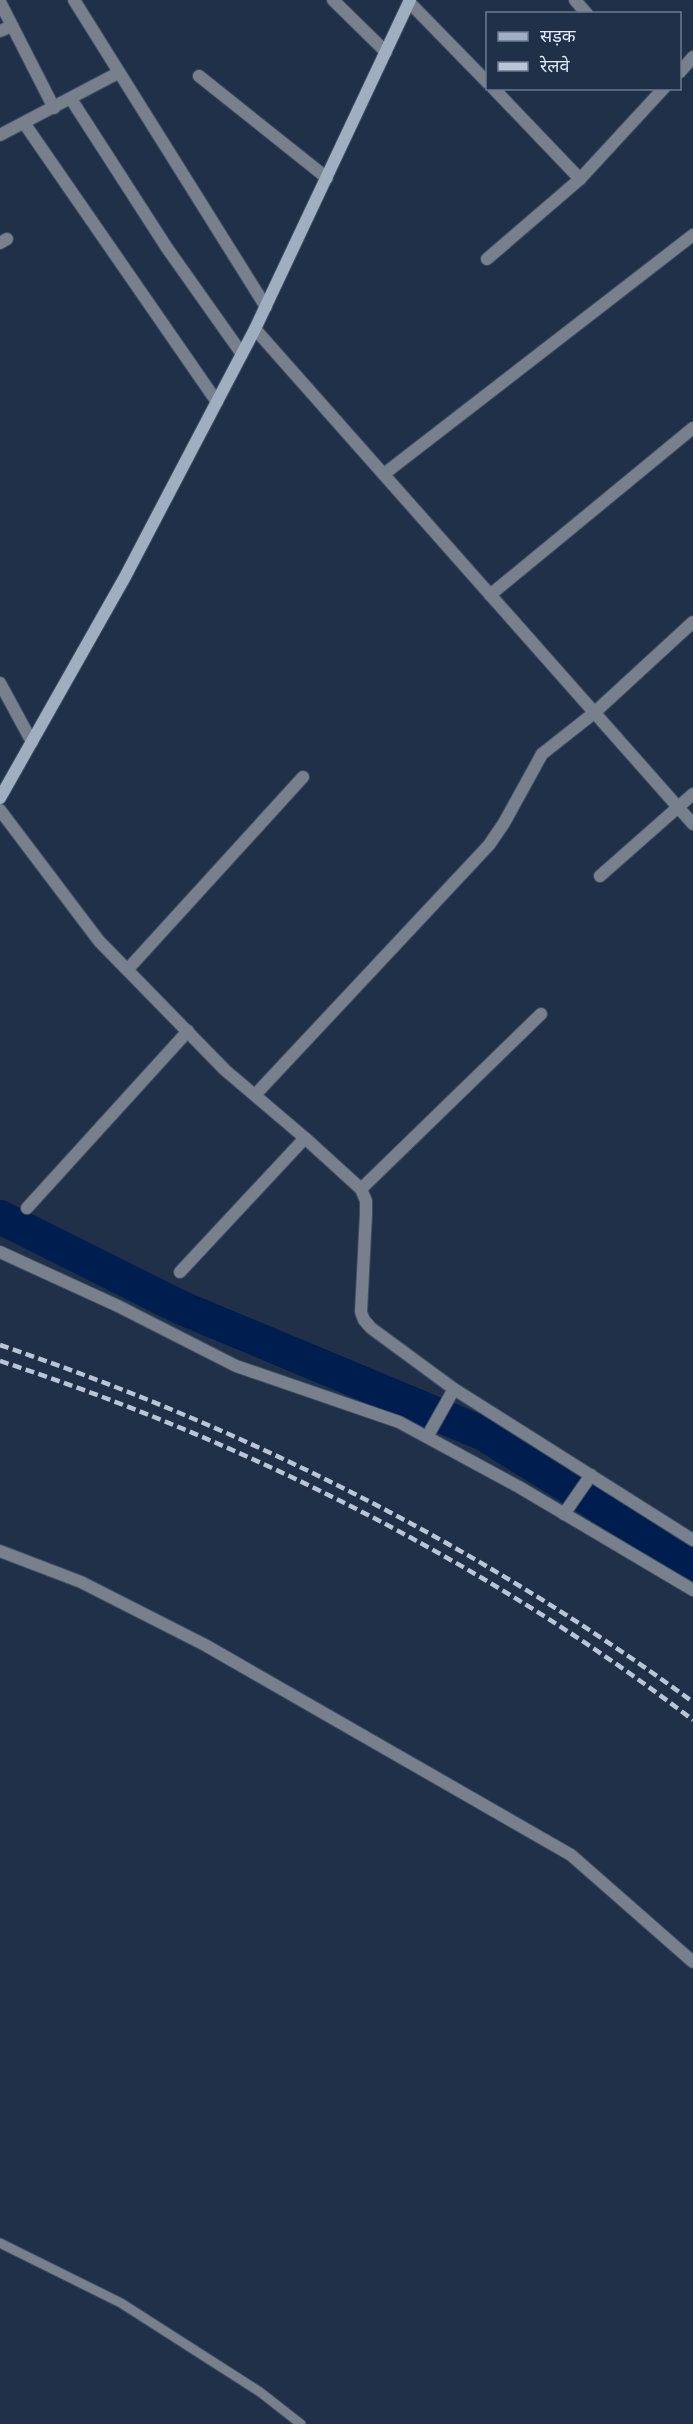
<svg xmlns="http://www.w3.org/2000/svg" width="693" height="2424" font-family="'PT Sans','Noto Sans Devanagari',sans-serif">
	<rect width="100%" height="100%" fill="#203048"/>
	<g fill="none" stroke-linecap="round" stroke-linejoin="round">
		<!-- river -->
		<path stroke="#001d4f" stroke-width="34" d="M0,1217L182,1308L484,1434L693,1564"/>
		<defs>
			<path id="lane" d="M0,2243L121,2303L260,2392L301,2424"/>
			<g id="street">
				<path d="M74,0L266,307"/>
				<path d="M333,0L386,52"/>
				<path d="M575,0L587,14"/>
				<path d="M0,2L54,108"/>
				<path d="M409,2L488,83"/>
				<path d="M0,31L12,26"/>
				<path d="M680,72L693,57"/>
				<path d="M199,76L327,178"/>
				<path d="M493,88L580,179"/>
				<path d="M71,99L167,248L242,354"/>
				<path d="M24,123L217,402"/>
				<path d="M0,135L118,73"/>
				<path d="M0,243L7,239"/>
				<path d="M487,259L580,179L664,88"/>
				<path d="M255,329L693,824"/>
				<path d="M384,474L693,235"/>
				<path d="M490,595L693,428"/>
				<path d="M0,683L32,742"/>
				<path d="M0,810L99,941L225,1070L305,1138L361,1189L366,1201V1214L361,1312L364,1320L371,1328L454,1389L693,1540"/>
				<path d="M600,876L693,794"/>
				<path d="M128,969L303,777"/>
				<path d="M255,1095L489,845L504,823L542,754L594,713L693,622"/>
				<path d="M361,1189L541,1014"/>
				<path d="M27,1208L188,1031"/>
				<path d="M0,1252L118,1306L236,1366L399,1422L519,1487L693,1590"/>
				<path d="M180,1272L305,1138"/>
				<path d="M427,1437L454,1389"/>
				<path d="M564,1514L591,1475"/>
				<path d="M0,1551L81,1582L205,1645L571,1855L693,1962"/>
			</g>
			<path id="secondary" d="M0,798L125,577L255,329L410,0"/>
		</defs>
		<!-- lane casing -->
		<use href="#lane" stroke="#3f4e65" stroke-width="11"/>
		<!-- street casing -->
		<use href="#street" stroke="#3f4e65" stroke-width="14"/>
		<!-- secondary casing -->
		<use href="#secondary" stroke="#3f4e65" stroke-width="14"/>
		<!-- lane -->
		<use href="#lane" stroke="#78808d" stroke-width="9"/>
		<!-- street -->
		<use href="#street" stroke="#78808d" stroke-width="12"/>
		<!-- secondary -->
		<use href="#secondary" stroke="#a0aec2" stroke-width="12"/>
		<!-- rail -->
		<g stroke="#b9c5d7" stroke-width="4.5" stroke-dasharray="9 4.5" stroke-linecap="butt">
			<path d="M0,1345C248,1429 482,1547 693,1702"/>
			<path d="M0,1361C245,1441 488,1563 693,1720"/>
		</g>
	</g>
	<!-- legend -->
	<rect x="486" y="12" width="195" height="78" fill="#203048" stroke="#6d7b90" stroke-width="1.5"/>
	<rect x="498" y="32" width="30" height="9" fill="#a0aec2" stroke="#6d7b90" stroke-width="1.5"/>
	<text x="540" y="42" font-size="18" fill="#e0ebfb">सड़क</text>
	<rect x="498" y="62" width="30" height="9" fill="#b9c5d7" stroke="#6d7b90" stroke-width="1.5"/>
	<text x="540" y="72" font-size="18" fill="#e0ebfb">रेलवे</text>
</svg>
